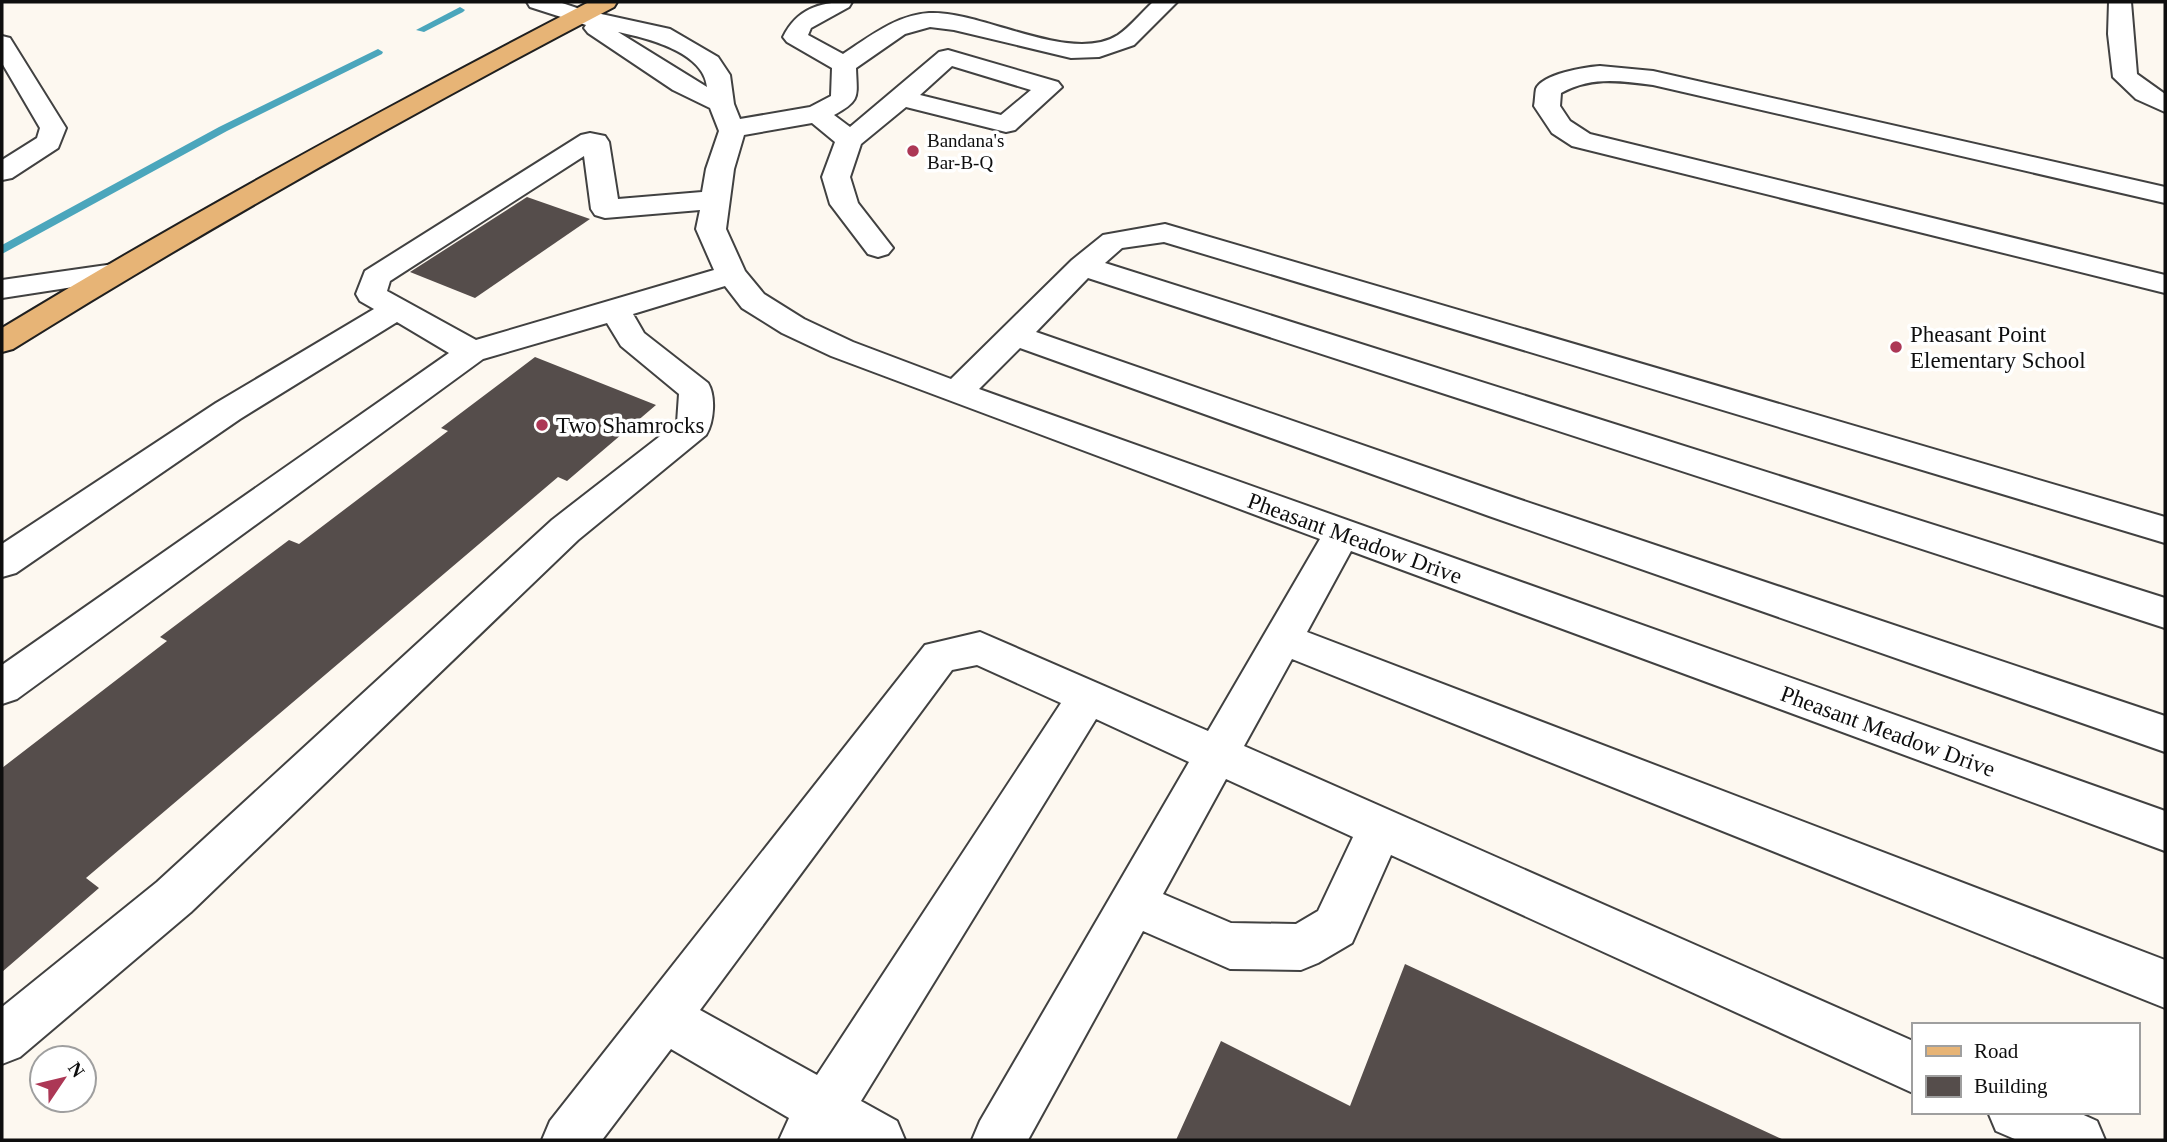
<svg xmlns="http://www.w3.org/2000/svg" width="2167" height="1142" font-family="Georgia,serif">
	<rect width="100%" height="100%" fill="#fdf8f0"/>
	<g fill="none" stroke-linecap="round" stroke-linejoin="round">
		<!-- stream -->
		<g fill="#4ba6bc" fill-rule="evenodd">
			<path d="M460,7L465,10L463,12L424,32L416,30Z"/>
			<path d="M378,49L383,52L382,54L227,131L2,254V245L219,127Z"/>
		</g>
	</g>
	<!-- building -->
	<g fill="#554d4b">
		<path d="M527,197L590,219L475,298L410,272Z"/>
		<path d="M535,357L656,405L567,481L558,477L86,878L99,888L2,972V768L167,641L160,637L289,540L299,544L448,431L441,428Z"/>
		<path d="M1405,964L1784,1140H1176L1221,1041L1350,1106Z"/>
	</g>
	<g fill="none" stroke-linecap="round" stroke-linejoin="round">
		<defs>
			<g id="minor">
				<path d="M527,2H559L583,10L670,29L718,57L730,75L734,104L740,119L810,107L831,96L832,68L787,42L783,37C797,8 822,1 852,2L849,7L811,28L808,35L843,54C869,37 896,15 929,13C982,10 1070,65 1118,35C1130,27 1142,12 1153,2H1177L1134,45L1099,57L1071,58L954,30L930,27L905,34L856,68C857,97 861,100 834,115L850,127L939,52L948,50L1058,82L1062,87L1015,130L1006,132L906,107L861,144L850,177L858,203L893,248L888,254L878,257L868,254L830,204L822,177L835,142L812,123L744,135L734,169L726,229L745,271L764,294L804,319L853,342L951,379L1072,260L1103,235L1165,224L2165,517V543L1164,242L1122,248L1105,263L2165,598V628L1088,278L1036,332L1515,498L2165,716V752L1489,516L1020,348L979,389L2165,811V851L1351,551L1307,632L2165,960V1008L1292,659L1244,746L1913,1041V1093L1391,855L1352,943L1318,963L1301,970L1230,969L1143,931L1028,1140H972L980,1121L1189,762L1096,719L861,1101L897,1121L905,1140H779L789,1118L671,1049L602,1140H542L550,1121L925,645L980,632L1208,731L1320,539L831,356L782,333L742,308L725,286L633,314L644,333L708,383C716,396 714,422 706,435L578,540L191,912L20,1057L2,1064V1007L157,882L552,520L677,423L679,394L621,346L607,323L483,359L17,699L2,704V665L449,353L397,322L240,419L16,573L2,577V544L216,403L374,309L360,301L356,294L365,271L581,135L590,133L605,136L609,142L618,199L702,192L706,169L719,131L710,108L673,90L588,33L584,28L586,25L530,7ZM618,32C647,38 704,52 707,87ZM952,66L1031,90L1001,115L920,95ZM584,156L591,209L595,215L605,218L700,210L696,229L714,270L476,340L387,291L390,281ZM977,665L1061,703L817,1075L700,1010L952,670ZM1226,779L1353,837L1318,911L1296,924L1231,923L1163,894Z"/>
				<path d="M2109,2H2131L2137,74L2165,94V112L2136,99L2113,77L2108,34Z"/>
				<path d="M2,36L10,38L66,128L58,148L12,178L2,180V160L37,138L40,128L2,63Z"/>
				<path d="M1600,66L1653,71L2165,187V203L1653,85C1620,81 1592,76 1561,93L1560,106L1570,121L1590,134L2165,275V293L1572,146L1552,133L1534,106C1535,101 1535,94 1536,89C1542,74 1585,67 1600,66Z"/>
				<path d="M114,264L125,267L129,273L125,279L2,298V280Z"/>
				<path d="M1988,1112H2077L2097,1121L2105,1140H2017L1996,1131Z"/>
			</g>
			<path id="major" d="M589,2H617L614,7C410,114 209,227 13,349L2,352V328C193,212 390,105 589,2Z"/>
		</defs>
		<!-- minor casing -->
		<use href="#minor" stroke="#414141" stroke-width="4"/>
		<!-- major casing -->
		<use href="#major" stroke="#1f1f1f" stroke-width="4"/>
		<!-- minor -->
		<use href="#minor" fill="#fff" fill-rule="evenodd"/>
		<!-- major -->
		<use href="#major" fill="#e7b476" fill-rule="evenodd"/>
	</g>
	<!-- markers -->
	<g fill="#ac3755" stroke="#fff" stroke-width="2.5">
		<circle cx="913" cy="151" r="7"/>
		<circle cx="1896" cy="347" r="7"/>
		<circle cx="542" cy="425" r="7"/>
	</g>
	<g text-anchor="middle" stroke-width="7" stroke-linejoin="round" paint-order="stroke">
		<!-- far-poi labels -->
		<g font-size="19" fill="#0e0e0e" stroke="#fff" text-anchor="start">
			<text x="927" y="147">Bandana's<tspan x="927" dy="22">Bar-B-Q</tspan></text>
		</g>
		<!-- poi labels -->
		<g font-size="23" fill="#0e0e0e" stroke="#fff" text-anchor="start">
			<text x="1910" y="342">Pheasant Point<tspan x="1910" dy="26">Elementary School</tspan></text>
			<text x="556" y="433">Two Shamrocks</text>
		</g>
		<!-- street labels -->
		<g font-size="23" fill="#0e0e0e" stroke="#fff">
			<text transform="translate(1355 538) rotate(20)" y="8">Pheasant Meadow Drive</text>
			<text transform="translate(1888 731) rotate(20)" y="8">Pheasant Meadow Drive</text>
		</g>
	</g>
	<!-- border -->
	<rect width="2167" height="1142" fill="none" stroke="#0e0e0e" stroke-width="7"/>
	<!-- legend -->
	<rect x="1912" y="1023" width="228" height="91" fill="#ffffff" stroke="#9f9f9f" stroke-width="2"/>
	<rect x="1926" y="1046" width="35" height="10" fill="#e7b476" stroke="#9f9f9f" stroke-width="2"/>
	<text x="1974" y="1058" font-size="21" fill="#0e0e0e">Road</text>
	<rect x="1926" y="1076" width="35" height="21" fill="#554d4b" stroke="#9f9f9f" stroke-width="2"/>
	<text x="1974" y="1093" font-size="21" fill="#0e0e0e">Building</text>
	<!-- north arrow -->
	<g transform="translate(63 1079) rotate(55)"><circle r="33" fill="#ffffff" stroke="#9f9f9f" stroke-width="2"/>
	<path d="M0-5L12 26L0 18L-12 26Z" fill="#ac3755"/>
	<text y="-10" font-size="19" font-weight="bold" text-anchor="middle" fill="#0e0e0e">N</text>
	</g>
</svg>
